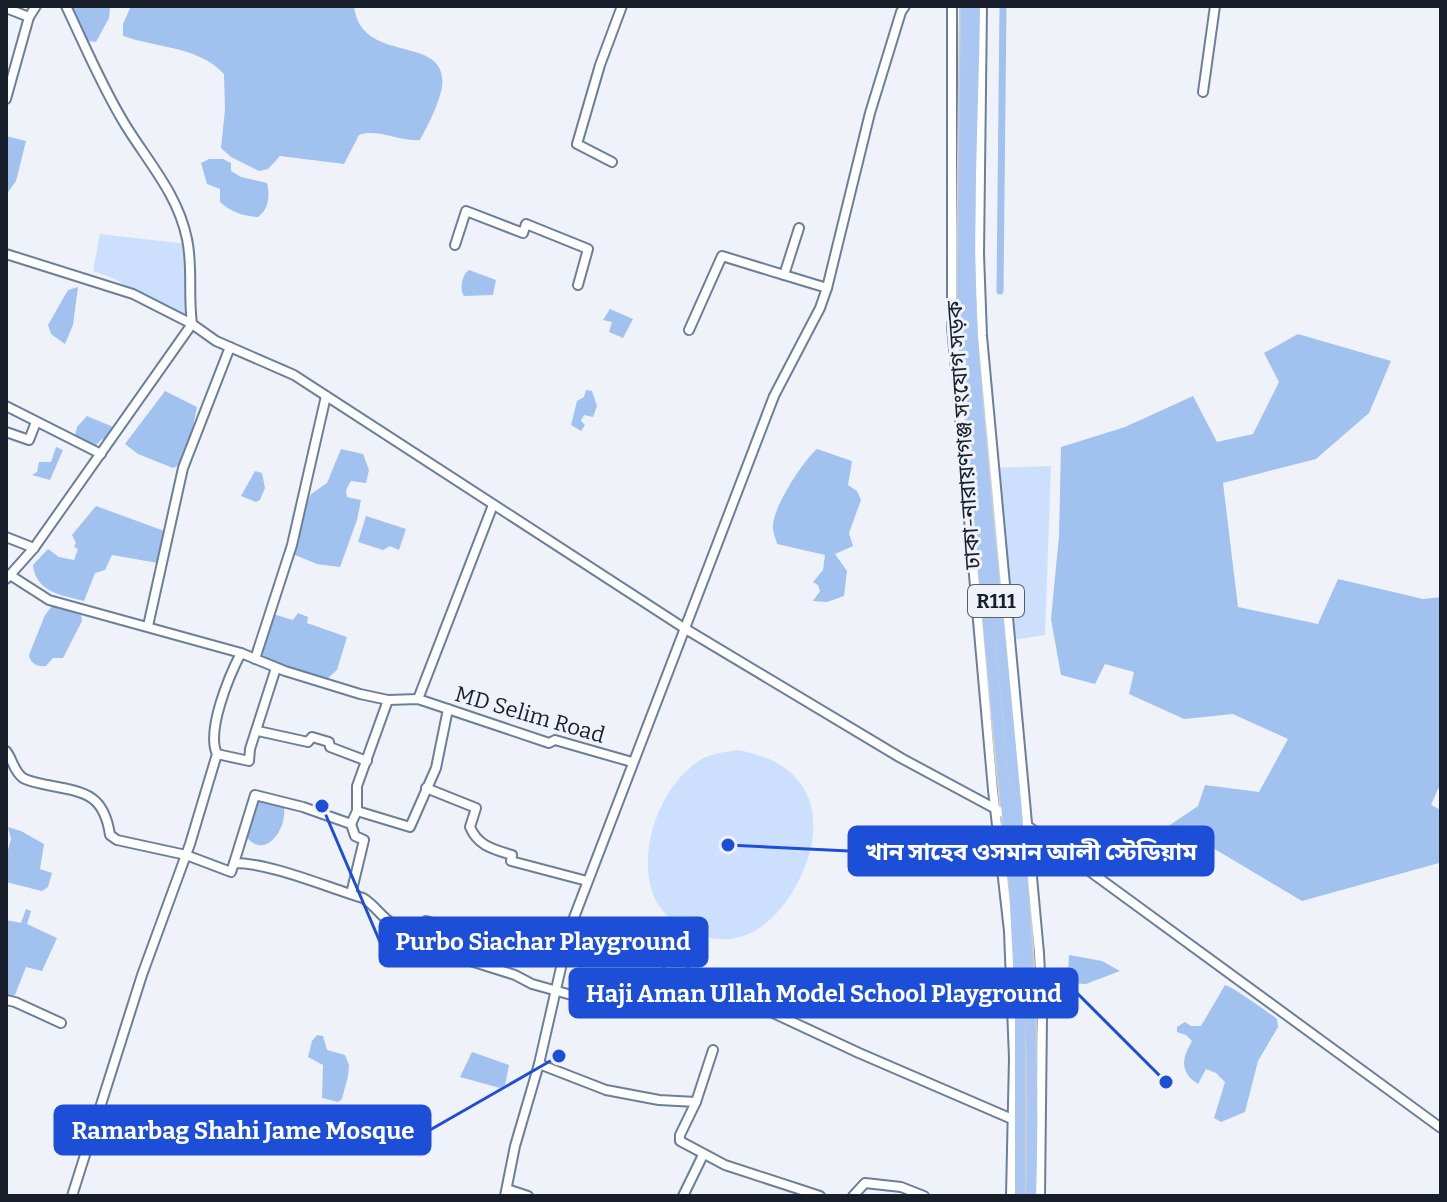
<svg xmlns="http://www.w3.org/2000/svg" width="1447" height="1202" font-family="Bitter,'Noto Sans Bengali',serif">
	<rect width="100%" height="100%" fill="#eff3f9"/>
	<!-- green -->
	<g fill="#cce0fd">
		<path d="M100,234L188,244L191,319L158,307L115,279L93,271Z"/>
		<path d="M1051,466L1045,635L1000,642L984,468Z"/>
		<path d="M737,750C808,761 830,813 801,876C780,920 742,956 690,931C672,922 656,908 651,888C639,844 662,783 702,759C713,753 725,752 737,750Z"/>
	</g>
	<!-- water -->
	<g fill="#a1c1ef">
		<path d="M71,6H107L110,9L109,18L96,42L88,41Z"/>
		<path d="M131,6H354C361,67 449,32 442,87C439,104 428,125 420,140C401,142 376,128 359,135L344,164L280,156L268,169L259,171L231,157L221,148L225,110L224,74C198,46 157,48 123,36V24Z"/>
		<path d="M6,136L26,141L16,181L6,195Z"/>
		<path d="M209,159H223L231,163V171L241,177L267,183C270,196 269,209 258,217C243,216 231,212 220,202V189L207,184L201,163Z"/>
		<path d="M469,270L496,280L493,295L464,296C459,290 462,274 469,270Z"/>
		<path d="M78,287L73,325L65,344L51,334L48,325L68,290Z"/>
		<path d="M610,309L633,319L623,338L609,332L612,322L603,320Z"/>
		<path d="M1298,334L1391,361L1369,413L1316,459L1223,483L1238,607L1318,624L1338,579L1423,599L1441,597V782L1431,805L1441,810L1439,863L1302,901L1213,848L1167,827L1198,806L1205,785L1259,792L1288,739L1233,714L1184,719L1129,694L1134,672L1105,664L1095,684L1061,675L1051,619L1059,536L1061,447L1125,427L1193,396L1217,442L1253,434L1279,382L1264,353Z"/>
		<path d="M586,390L592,391L597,406L593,417L584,415L581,421L585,425L581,431L571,425L577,401L584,397Z"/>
		<path d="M165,391L197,407L190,441L181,464L173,468L138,454L125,444Z"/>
		<path d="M87,416L113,427L106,441L102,439L95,446L75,436L77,427Z"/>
		<path d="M56,447L63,450L50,480L32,475L37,472L39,462H51Z"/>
		<path d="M341,449L363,454L369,470L366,483L351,481L346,490L347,497L361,500L357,520L340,567L317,564L295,555V538L300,517L311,494L327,483Z"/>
		<path d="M817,449L852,461L848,485L857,491L861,500L849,533L853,546L835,554L847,571L844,596L827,602L813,601L820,591L818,585L813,582L823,570L825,555L777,544C776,539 772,531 773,525C774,506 803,461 817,449Z"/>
		<path d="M255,471L262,473L265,488L260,500L256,502L241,496Z"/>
		<path d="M96,506L167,532L158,563L112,555L105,570L95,573L84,601C62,595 36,593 33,565L48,549L59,557L74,560L78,549L74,547L76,543L72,535Z"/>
		<path d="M366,516L406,529L399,550L390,546L383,550L358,542Z"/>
		<path d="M52,606L81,615L82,621L63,658H53L46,666C38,667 30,664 29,655L45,615Z"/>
		<path d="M298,613L308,617L307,623L347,637L337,670L327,679L277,664L259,652L273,614L293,620Z"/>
		<path d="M260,799L277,803L284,808C287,830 264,861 246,836L256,802Z"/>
		<path d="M8,827L21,831L44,844L40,869L52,873L48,887L42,891L6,882V857L11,839Z"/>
		<path d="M26,909L31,911L27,924L57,938L42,971L26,967L15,995L6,997V920L21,923Z"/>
		<path d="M1069,955L1102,961L1120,971L1086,984L1071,983L1068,976Z"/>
		<path d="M1225,985C1233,987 1268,1012 1277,1019L1278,1027L1258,1061L1245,1112L1221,1122L1214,1118L1225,1082L1216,1073L1206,1069L1198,1084C1179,1072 1182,1058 1192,1041L1186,1035L1177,1032V1027L1185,1022L1191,1026H1201Z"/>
		<path d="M317,1035L323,1036L327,1050L345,1055L349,1065L348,1076L342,1099L338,1102L322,1098L323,1065L308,1057L312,1041Z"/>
		<path d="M472,1052L509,1065L505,1085L500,1088L460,1077Z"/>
	</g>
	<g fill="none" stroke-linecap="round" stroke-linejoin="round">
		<!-- canal -->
		<path stroke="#a1c1ef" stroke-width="7" d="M1000,291L1003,6"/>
		<defs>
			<g id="minor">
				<path d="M66,6C85,46 103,89 126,126C149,163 178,195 187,239C193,267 188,295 192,324L216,341L294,375L684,628L901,758L1007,815"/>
				<path d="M952,6V326L993,790L1009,931L1014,1058L1011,1196"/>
				<path d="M982,6L979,254L982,336L1039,953L1042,1016L1040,1196"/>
				<path d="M6,8L29,17"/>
				<path d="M1203,92L1215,6"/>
				<path d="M6,99L29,17L36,6"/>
				<path d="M612,162L577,144L600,65L622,6"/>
				<path d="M455,245L466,211L523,233L526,224L588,249L578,285"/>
				<path d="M6,254L133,294L192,324L34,548L10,575"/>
				<path d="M784,275L827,288L870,113L901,12L905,6"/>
				<path d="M827,288L820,308L774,396L570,928L653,957L859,1053L1012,1119"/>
				<path d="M689,330L722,256L784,275L799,228"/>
				<path d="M6,406L101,454"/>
				<path d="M6,432L29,440L36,422"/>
				<path d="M6,537L34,548"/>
				<path d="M6,579L10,575L49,600L241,653L285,671L360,694L388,700L418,699L549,743L555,740L632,762"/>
				<path d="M148,626L183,468L230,347"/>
				<path d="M255,659L292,545L326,396"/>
				<path d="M418,699L493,505"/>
				<path d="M258,731L308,742L312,737L329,742L330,747L367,761"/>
				<path d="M6,751C12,758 14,772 23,778C30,782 40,783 47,785C85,792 104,794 110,835L117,840L186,855L231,872L234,863C271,863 326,887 363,898C375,905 381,917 393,924C400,928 410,928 418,930L426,921L455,929L457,954L461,958L515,975L532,984L593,1001"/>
				<path d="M217,754L249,761L250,749L276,668"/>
				<path d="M426,788L476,808L470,827C478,846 493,849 512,855L511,861L587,881"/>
				<path d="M357,811L410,827L436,768L448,709"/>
				<path d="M351,824L357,811V786L388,700"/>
				<path d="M1025,824L1441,1128"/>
				<path d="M234,863L255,795L303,807L351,824L355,836L364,840L351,894"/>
				<path d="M6,1000L15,1002L61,1023"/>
				<path d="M539,1064L606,1090L659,1100L696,1102L680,1135V1141L725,1165L820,1196"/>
				<path d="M696,1102L713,1050"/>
				<path d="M507,1189L528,1196"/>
				<path d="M72,1196L142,975L190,844L217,754C206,731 229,676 241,653"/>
				<path d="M505,1196L515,1146L539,1064L570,928"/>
				<path d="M683,1196L703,1155"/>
				<path d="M853,1196L865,1183L901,1187L924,1196"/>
			</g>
			<g id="major">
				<path d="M966,6L962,312L985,593L1014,885L1020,1003V1196"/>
				<path d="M975,6C974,115 966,230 973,339C992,626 1041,908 1031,1196"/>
			</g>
		</defs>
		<!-- minor casing -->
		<use href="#minor" stroke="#6c7f99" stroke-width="12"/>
		<!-- major casing -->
		<use href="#major" stroke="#ccced0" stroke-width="14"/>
		<!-- minor -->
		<use href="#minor" stroke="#fff" stroke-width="8"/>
		<!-- major -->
		<use href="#major" stroke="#a9c7f2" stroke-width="10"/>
	</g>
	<g text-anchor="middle" stroke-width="6" stroke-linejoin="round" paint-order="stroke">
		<!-- shield labels -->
		<rect fill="#eff3f9" stroke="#585f68" stroke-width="2" x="968" y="585" width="56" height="32" rx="6"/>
		<g font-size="20" font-weight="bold" fill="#181f2a">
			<text x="996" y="608">R111</text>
		</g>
		<!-- street labels -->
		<g font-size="22" fill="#181f2a" stroke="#eff3f9">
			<text transform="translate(963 435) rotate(-94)" y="8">ঢাকা-নারায়ণগঞ্জ সংযোগ সড়ক</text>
			<text transform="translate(530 714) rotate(16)" y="8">MD Selim Road</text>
		</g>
	</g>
	<!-- callouts -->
	<path fill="none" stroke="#1d4ed8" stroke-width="3" d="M728 845L849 851M322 806L380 942M1166 1082L1077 993M559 1056L430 1130"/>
	<g fill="#1d4ed8" stroke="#eff3f9" stroke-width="3">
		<circle cx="728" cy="845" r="8"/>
		<circle cx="322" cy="806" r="8"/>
		<circle cx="1166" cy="1082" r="8"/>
		<circle cx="559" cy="1056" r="8"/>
	</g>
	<g fill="#1d4ed8" stroke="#1d4ed8" stroke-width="3">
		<rect x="849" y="827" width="364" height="48" rx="8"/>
		<rect x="380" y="918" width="327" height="48" rx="8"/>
		<rect x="570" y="969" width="507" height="48" rx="8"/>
		<rect x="55" y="1106" width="375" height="48" rx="8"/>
	</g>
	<g font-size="24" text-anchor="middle" font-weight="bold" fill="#fff">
		<text x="1031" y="860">খান সাহেব ওসমান আলী স্টেডিয়াম</text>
		<text x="543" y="950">Purbo Siachar Playground</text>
		<text x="824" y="1002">Haji Aman Ullah Model School Playground</text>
		<text x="243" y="1139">Ramarbag Shahi Jame Mosque</text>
	</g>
	<!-- border -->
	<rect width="1447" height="1202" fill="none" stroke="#181f2a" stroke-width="16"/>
</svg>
